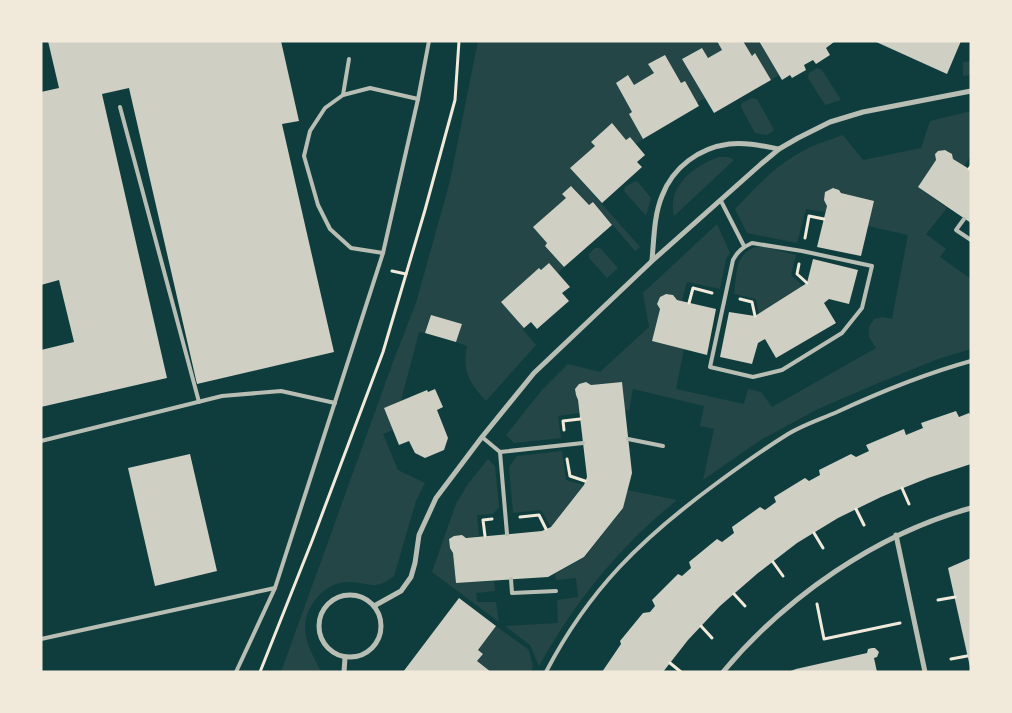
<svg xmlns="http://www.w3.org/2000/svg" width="1012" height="713" font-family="'PT Sans Narrow',sans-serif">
	<rect width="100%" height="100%" fill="#0f3d3e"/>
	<!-- green -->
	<g fill="#244646">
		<path d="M478,41H717L722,50L708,58L702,48L682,59L705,98L697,103L685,81L681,83L665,55L648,64L654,73L634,85L628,76L616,83L632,112L629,114L643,139L636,144L630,137L626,140L612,124L591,142L595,146L570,168L640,247L635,251L593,202L589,205L572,186L562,193L566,198L545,246L564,267L558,273L549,263L541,270L539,268L501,302L524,328L523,330L536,345L486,401C469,383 462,371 467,346L456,342L462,324L431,315L425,333L419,332L401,401L384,409L393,430L383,434L398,470L425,483L416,501L394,576C374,591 372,583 351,582C324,580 300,610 306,636C308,649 316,660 321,672H281L393,362L416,303L450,181Z"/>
		<path d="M743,41H759L779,75L771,80L756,54L752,56Z"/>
		<path d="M971,61V75L963,76V62Z"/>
		<path d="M817,68L822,70L841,100L825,105L808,78L809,73Z"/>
		<path d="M752,98L757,99L774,130L767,135L755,133L741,107L742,103Z"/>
		<path d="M971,111V156L964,166L953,159L949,151C944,149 940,150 935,154L936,160L918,187L947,208L926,234L946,249L940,257L971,279V349L938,359L876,384L818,409L759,441L703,480L714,429L700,426L704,406L633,389L629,410L625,411L622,382L591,385L586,382L579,384L575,389L580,413L558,416L561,438L514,443L506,435L542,390L568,364L600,372L649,327L643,293L717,224L730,253L726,259L720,289L687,282L682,301L677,300L673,295L666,294L660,297L657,304L660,309L652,341L684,349L676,389L744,404L748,389L761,392L772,407L876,348L869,337V327L874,319L883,317L892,319L908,235L868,226L839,190L833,188L825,193L824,200L827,206L825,212L806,209L797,243L747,233L735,209C756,187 776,165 803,151C815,144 830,140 843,135L863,160L921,148L930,121Z"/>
		<path d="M719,157H728L734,160L674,216C667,185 694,166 719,157Z"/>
		<path d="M635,181L638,182L651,198L646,216L624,191L625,187Z"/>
		<path d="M756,247H765L796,255L791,275L803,286L759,314L756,299L734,294C737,275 734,254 756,247Z"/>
		<path d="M595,248H600L618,268L607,278L589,258V254Z"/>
		<path d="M562,451L566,480L584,485L551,527L541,510L513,513L509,467L517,456Z"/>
		<path d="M488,459L495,466L499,507L493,514L477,515L479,536C475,537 469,538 465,537C458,536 455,534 449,540L450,548L453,553L456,583L494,581L495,591L476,593L477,602H496L499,622L432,572L456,504L468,484Z"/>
		<path d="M627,490L677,500C618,548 577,599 539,666L530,645L505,626L558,623L557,600L578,597L576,578L556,580L555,574L585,557L623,508Z"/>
		<path d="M496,626L529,650L533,667L531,672H491L477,661L483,654L478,650Z"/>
	</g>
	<!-- building -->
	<g fill="#cfcfc3">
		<path d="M48,41H281L299,121L282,124L334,352L197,384L129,88L102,94L167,378L41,407V350L74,342L59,280L41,285V92L59,88Z"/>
		<path d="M717,41H743L752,56L755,53L771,80L714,113L682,59L702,48L708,58L722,50Z"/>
		<path d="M759,41H833L834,42L826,48L830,55L816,64L813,60L804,65L806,70L792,78L790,75L782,80Z"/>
		<path d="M874,41H961L947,74Z"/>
		<path d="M665,55L681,83L685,81L699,106L643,139L629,114L632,112L616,83L628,75L634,85L654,73L648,64Z"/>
		<path d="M612,123L626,140L630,137L645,155L637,162L642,167L602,203L570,168L595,146L591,142Z"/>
		<path d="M945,150L952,154L953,159L971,170V223L918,187L936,160L935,154L938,151Z"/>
		<path d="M571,186L589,205L593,202L612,225L564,267L545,246L547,243L533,227L566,198L562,194Z"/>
		<path d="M833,188L839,190L841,193L874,201L861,256L817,247L827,206L824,200L825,192Z"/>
		<path d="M813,259L858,270L849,304L829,299L824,303L836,323L776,358L765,339L758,343L752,364L720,357L729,312L755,316L807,283Z"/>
		<path d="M549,263L570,287L562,293L569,301L537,329L531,322L524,328L501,302L539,268L541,270Z"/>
		<path d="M666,294L673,295L677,300L716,309L707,355L652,341L660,309L657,304L660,297Z"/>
		<path d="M431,315L462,324L456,342L425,333Z"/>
		<path d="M586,382L591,385L622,382L632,473L623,508L584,557L548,577L456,583L453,553L450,548L449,539L454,536L462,535L466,538L542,531L551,527L584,485L587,477L578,400L576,395L575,389L579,384Z"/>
		<path d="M435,389L443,407L437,410L448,438L444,450L425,458L415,453L409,441L399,445L384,408L427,390L428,392Z"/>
		<path d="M956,411L959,417L969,413L971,416V464L928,478L881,497L838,518L797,543L758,573L720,606L688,640L663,672H602L621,644L620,641L643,613L650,612L655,606L652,600L678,574L682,576L691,568L689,562L717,539L722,542L734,533L732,527L760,507L765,510L776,502L774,497L805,478L809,481L820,475L819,470L851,454L856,457L869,451L866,445L904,429L906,435L923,428L921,423Z"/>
		<path d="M190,454L217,571L155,586L128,468Z"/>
		<path d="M971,558V667H970L948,568Z"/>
		<path d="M459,598L496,626L478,650L483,654L477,661L491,672H403Z"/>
		<path d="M872,648H875L879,652L877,657L874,658L877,672H788L796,669L867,653L868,649Z"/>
	</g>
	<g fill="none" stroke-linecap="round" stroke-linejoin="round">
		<!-- path -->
		<g stroke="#f1e9da" stroke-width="3">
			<path d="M969,169L971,166"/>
			<path d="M805,238L809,216L824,219"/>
			<path d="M799,264L797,274L807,283"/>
			<path d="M392,271L406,274"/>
			<path d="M740,299L752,302L755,316"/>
			<path d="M689,303L693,288L712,293"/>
			<path d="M564,430L563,421L580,419"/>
			<path d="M567,459L570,476L585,481"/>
			<path d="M902,488L909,504"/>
			<path d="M856,509L864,525"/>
			<path d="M520,517L539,515L546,529"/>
			<path d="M814,533L823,548"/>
			<path d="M485,536L483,520L492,519"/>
			<path d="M773,562L783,576"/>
			<path d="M734,594L745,606"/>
			<path d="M938,600L955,597"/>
			<path d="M817,604L824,639L900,623"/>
			<path d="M701,626L712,638"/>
			<path d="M951,659L967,656"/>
			<path d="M670,663L681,672"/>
			<path d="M260,672L312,541L383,352L425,210L455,100L459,41"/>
		</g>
		<!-- service -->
		<g stroke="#b8beb3" stroke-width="4">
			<path d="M343,95L349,59"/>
			<path d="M120,107L199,402"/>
			<path d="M721,201L744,246"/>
			<path d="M964,219L956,230L971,240"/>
			<path d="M752,243L802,251L872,266L862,308L842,333L782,370L753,377L710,367L733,260C738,251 743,247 752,243Z"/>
			<path d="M383,253L351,248L330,229L318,205L304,156L310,131L325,108L343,95L370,88L418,99"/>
			<path d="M482,437L500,452L583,443"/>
			<path d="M628,439L663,446"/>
			<path d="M41,441L222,396L281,391L335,403"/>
			<path d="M500,452L507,534"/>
			<path d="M511,579L512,593L556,591"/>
			<path d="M41,639L275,588L383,253L418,99L429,41"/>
			<path d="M236,672L275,588"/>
			<path d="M546,672C589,589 642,538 717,483C740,466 764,449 788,434C803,425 821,419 837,412C880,392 924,374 971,361"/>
		</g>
		<!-- minor -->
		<g stroke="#b8beb3" stroke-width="5">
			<path d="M652,260C654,239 654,215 662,196C673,167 699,148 729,144C746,142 763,146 779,149"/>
			<path d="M896,535L925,672"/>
			<circle cx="350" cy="626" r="31"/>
			<path d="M374,606L401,591L411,577L415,563L419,535L436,498L482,437L534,373L652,261L761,164L779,149L798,138L830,122L863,112L971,91"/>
			<path d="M344,672L345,658"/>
			<path d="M723,672C786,597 876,534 971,508"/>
		</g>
	</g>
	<!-- border -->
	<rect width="1012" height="713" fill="none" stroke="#f1e9da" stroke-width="85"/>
</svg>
